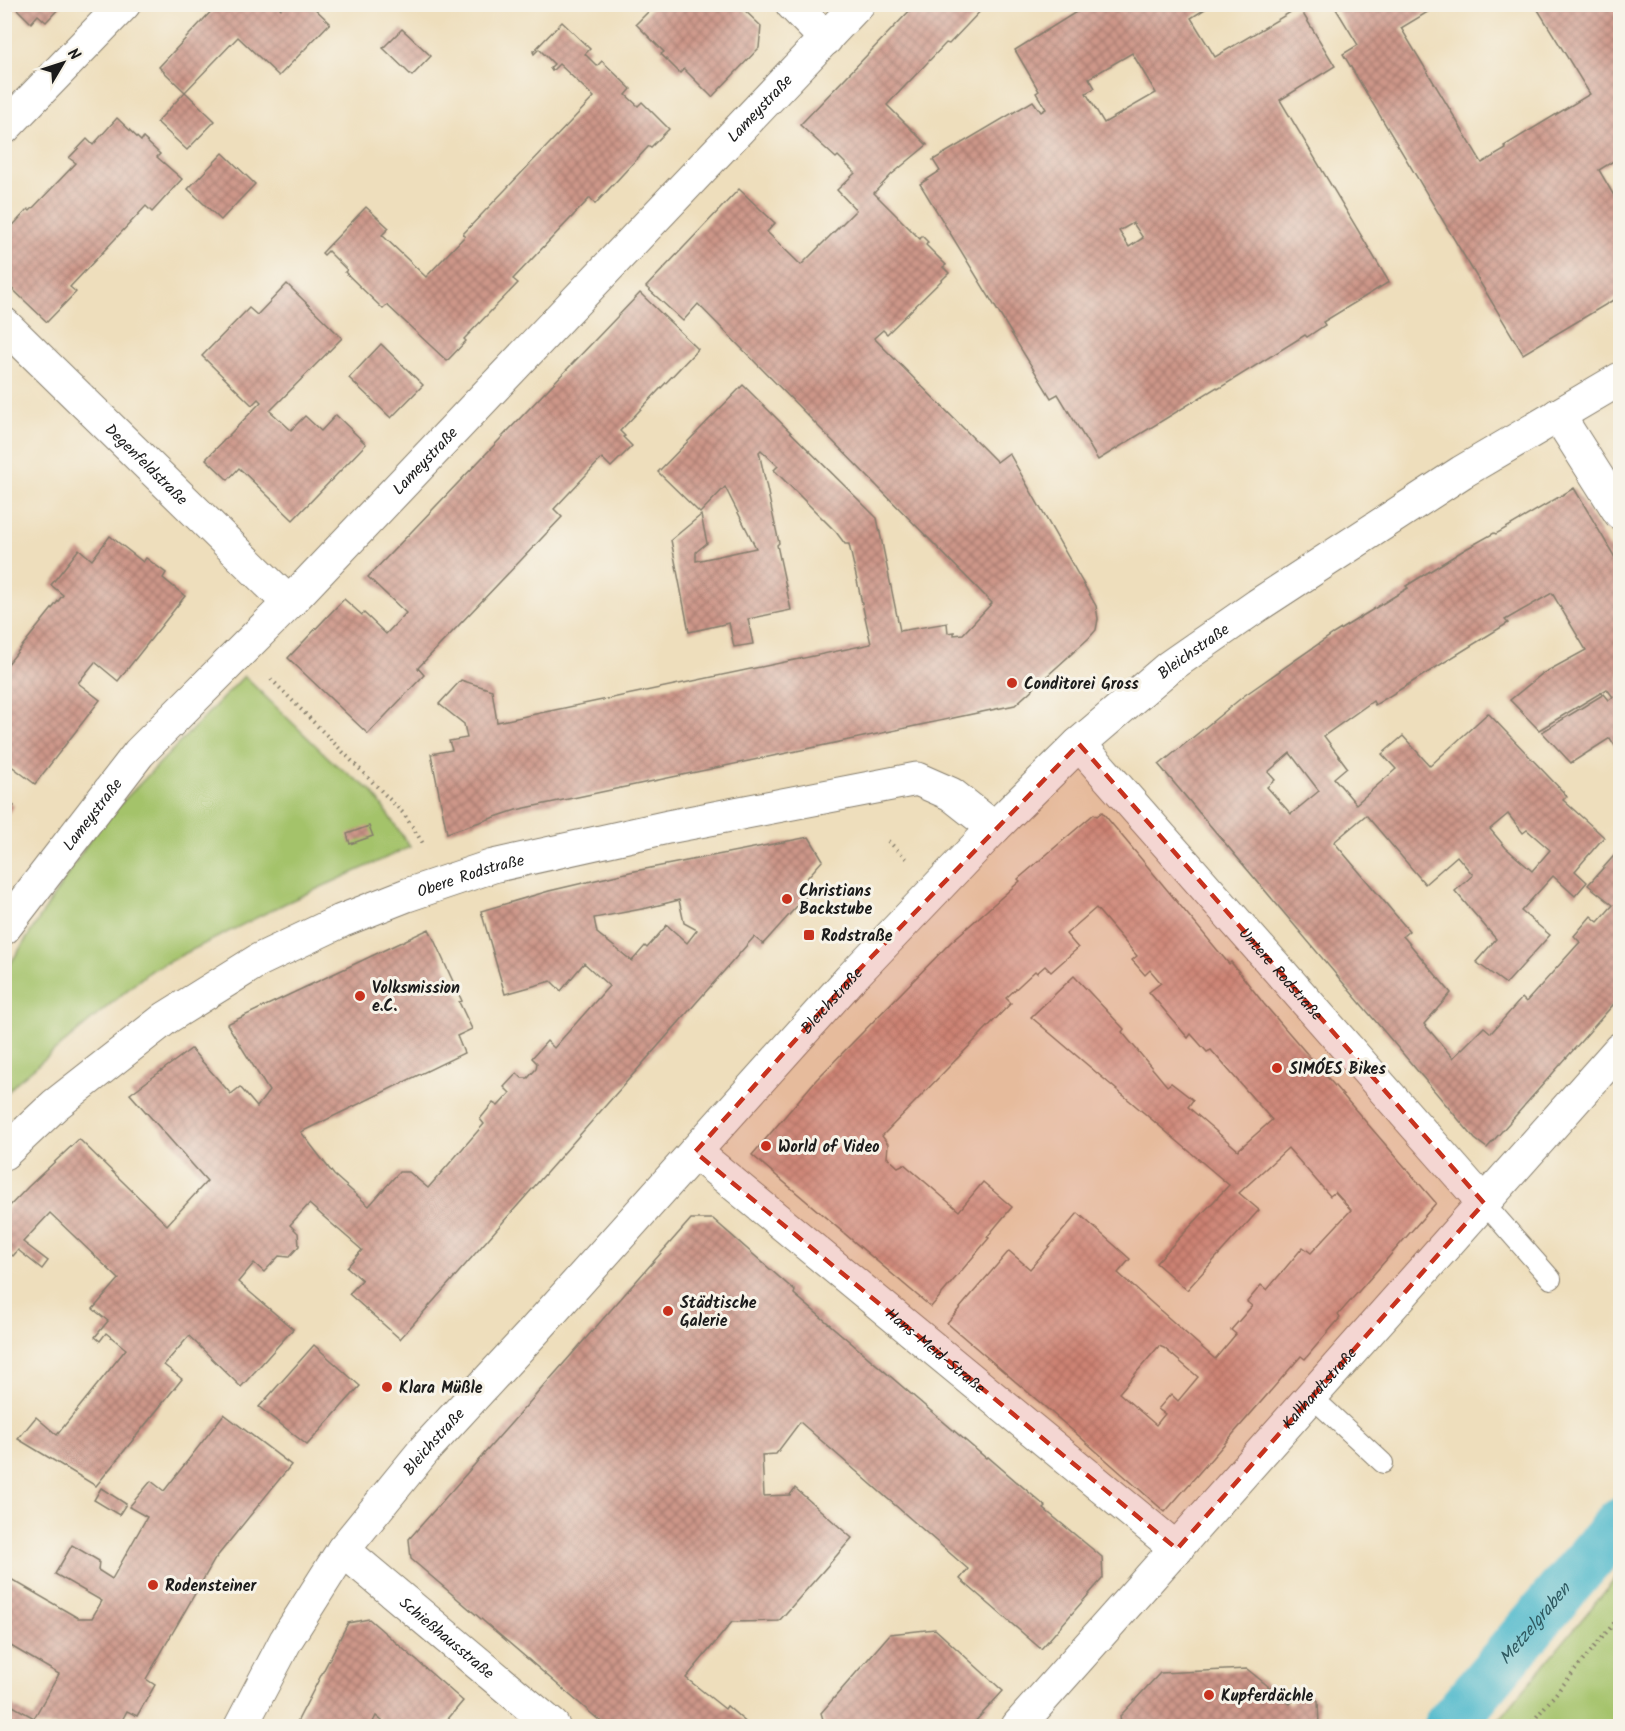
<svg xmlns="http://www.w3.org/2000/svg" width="1625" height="1731" font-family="Kalam,sans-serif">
	<defs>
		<pattern id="building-cross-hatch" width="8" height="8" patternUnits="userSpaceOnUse" patternTransform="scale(1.5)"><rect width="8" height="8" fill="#ce9789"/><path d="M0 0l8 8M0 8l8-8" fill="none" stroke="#a67a6f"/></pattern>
	</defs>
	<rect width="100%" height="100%" fill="#f7f3e8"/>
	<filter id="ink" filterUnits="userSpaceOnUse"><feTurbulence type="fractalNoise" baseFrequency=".0167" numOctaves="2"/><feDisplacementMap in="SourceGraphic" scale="12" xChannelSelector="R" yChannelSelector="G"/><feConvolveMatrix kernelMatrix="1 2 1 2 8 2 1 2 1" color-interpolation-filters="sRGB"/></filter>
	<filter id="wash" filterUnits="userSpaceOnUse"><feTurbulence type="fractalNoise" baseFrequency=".008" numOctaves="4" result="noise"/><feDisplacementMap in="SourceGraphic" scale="24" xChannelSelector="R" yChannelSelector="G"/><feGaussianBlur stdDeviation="1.35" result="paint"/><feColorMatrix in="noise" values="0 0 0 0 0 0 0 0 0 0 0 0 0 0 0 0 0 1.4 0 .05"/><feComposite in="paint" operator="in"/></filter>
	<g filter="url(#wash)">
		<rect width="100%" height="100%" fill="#eedebc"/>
		<!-- park -->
		<g fill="#a4c36a" stroke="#607043" stroke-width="1.5">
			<path d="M244,676L335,764L372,791L410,847L286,903L150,971L16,1083L5,1095V972L98,827Z"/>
			<path d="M1620,1573V1726H1494Z"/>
		</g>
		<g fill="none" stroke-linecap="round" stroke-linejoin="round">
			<!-- canal -->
			<path stroke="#4fb9cc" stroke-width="50" id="s1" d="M1448,1726L1620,1522"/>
		</g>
		<g id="blocks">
			<!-- building -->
			<g fill="url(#building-cross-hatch)" fill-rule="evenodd">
				<path d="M12,4H63L46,22L38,15L31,23Z"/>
				<path d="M218,4H276L281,9L286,4H310L330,23L279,76L238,37L185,92L159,67Z"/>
				<path d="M916,4H987L949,44L946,43L887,105L927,145L891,175L874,193L920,239L922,236L928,242L926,245L946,265L943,267L949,273L887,334L883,330L874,338L997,462L1009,453L1096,606L1098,619L1096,630L1089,638L1015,705L516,810L447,833L431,754L452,750L449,741L467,738L464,724L439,704L461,680L492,690L497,722L871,644L849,544H845L836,532L774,470L778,466L761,450L759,452L779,543L777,545L791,610L748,619L753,644L734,647L729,623L689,632L671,540L701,515L707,543L696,552V561L756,548L725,487L700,513L658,472L743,385L877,518L900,631L947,623L948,633L954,632V635L963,634L992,603L698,304L683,321L646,287L739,189L775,223L767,232L801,265L856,210L837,190L855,173L838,156L836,158L800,125Z"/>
				<path d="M1089,4H1213L1191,18L1215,57L1299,7L1335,66L1280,100L1389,282L1323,322L1325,325L1307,337L1305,335L1218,389L1217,387L1098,460L1058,394L1051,398L920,184L940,171L933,160L1033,101L1041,112L1046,109L1036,93L1039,91L1015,50ZM1132,53L1156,93L1104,123L1086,93L1095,88L1089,78ZM1133,223L1143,238L1129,247L1119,231Z"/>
				<path d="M1333,4H1441L1401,28L1482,163L1506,149L1504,146L1590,94L1535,5H1620V157L1599,170L1620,206V296L1523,354L1343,54L1358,45Z"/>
				<path d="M655,5H739L761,26L759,48L712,97L684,69L680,73L661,54L664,52L636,24Z"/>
				<path d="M562,22L590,49L585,54L597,66L602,61L631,89L626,95L638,106L642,102L669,129L651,147L649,146L595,204L590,198L513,279L518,283L464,339L466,341L447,361L387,305L383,309L345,272L347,270L328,251L324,255L322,253L366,207L389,228L382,235L426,277L465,236L463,234L594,97L559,64L552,71L550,68L554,64L539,49L534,54L533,52Z"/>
				<path d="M402,29L431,56L412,76L383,48Z"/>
				<path d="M185,92L215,121L187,150L157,122Z"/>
				<path d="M117,118L141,141L143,138L160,154L157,157L182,179L152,212L146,206L70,287L76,292L47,322L4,281V239L7,237L5,234L28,209L30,211L76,163L69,158L87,139L93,145Z"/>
				<path d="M223,153L255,184L221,220L188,189Z"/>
				<path d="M287,284L342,338L270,411L291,430L305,416L321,431L336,415L366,444L293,520L239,468L228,480L206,459L261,402L258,399L252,405L202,356L249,308L257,315Z"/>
				<path d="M640,293L698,349L620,431L625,436L623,437L632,446L611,467L602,458L554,509L562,517L418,668L424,675L368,734L288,658L344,599L362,615L364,613L386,634L406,613L368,577Z"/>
				<path d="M381,344L423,385L391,418L349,378Z"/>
				<path d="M1574,488L1620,566V754L1610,738L1571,763L1542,732L1604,694L1609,700L1613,697L1607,689L1539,730L1510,700L1542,674L1586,650L1552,593L1505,620L1508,623L1375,705L1373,701L1324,736L1347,767L1334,778L1356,804L1396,769L1382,754L1403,736L1430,766L1488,713L1567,796L1563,800L1604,837L1575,871L1587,882L1575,896L1553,876L1521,911L1550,935L1506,984L1476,962L1496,939L1455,891L1473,875L1457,856L1425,884L1366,815L1334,842L1409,931L1403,936L1451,993L1424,1024L1453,1058L1484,1027L1491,1033L1522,998L1526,1002L1580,942L1574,936L1591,916L1598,922L1613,905L1588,885L1620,849V997L1487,1148L1475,1139L1159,765L1245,695L1333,634L1408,588L1406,586L1464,550L1494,533L1496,534ZM1290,753L1319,791L1291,814L1267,787L1275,780L1268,772ZM1508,814L1523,833L1527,830L1550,850L1532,871L1506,848L1490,829Z"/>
				<path d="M110,536L143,562L146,558L166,573L163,578L185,596L118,681L95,662L78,683L100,700L35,784L10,765L4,773V663L7,665L63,595L51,585L79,549L92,560Z"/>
				<path d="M4,798L14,806L4,819Z"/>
				<path d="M1102,812L1229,964L1231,962L1264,1004L1436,1203L1338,1315L1340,1318L1305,1359L1301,1356L1165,1512L1079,1436L947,1323L1009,1251L1030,1269L1078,1213L1130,1259L1118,1273L1215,1359L1236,1334L1231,1330L1252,1306L1247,1302L1261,1285L1267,1290L1303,1247L1311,1253L1351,1210L1335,1192L1330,1196L1288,1148L1239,1193L1259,1210L1187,1290L1156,1263L1229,1185L1031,1017L1074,976L1124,1029L1122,1032L1167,1086L1171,1083L1193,1100L1188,1107L1238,1150L1272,1120L1211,1050L1207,1052L1191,1034L1188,1038L1149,992L1161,983L1150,970L1145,975L1132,960L1137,956L1096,908L1066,934L1078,948L1051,972L1045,966L1037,973L1035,971L1006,998L1011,1003L882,1136L888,1144L887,1157L898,1167L904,1164L959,1211L983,1182L1012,1207L987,1237L989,1238L931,1307L752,1155L816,1080L951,942L1020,881L1018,879L1094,814L1097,816ZM1159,1346L1164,1348L1198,1377L1178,1401L1171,1394L1158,1409L1165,1414L1156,1425L1119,1393Z"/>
				<path d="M369,826L373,836L350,844L347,834Z"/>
				<path d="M809,837L823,860L799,887L807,895L763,944L754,937L400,1339L349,1294L362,1280L347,1267L362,1250L309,1204L290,1225L298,1233L299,1246L289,1257L279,1256L264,1272L254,1263L238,1282L293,1329L241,1387L189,1336L164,1365L182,1379L96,1486L18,1439L36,1417L57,1435L126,1349L106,1333L100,1341L95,1337L108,1321L93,1309L119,1279L50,1213L23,1242L48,1261L42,1269L18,1250L13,1256L4,1249V1212L28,1187L79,1139L167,1225L207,1181L130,1094L191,1049L231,1094L240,1087L257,1107L269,1091L227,1024L429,929L462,1001L459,1002L472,1029L457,1036L464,1053L301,1132L334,1175L369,1206L399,1172H409L428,1188L484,1124L480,1119L493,1103L498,1106L510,1093L504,1087L517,1073L522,1078H528L536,1069L537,1063L532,1058L547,1041L554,1048L609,986L584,963L561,991L551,981L505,994L481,911L549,891L630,872ZM679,900L684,923L697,930L687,943L667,925L647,948L645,946L632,961L597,933L594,918L647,908Z"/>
				<path d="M691,1219H713L795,1291L794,1294L986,1458L988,1457L1046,1507L1044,1509L1102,1557L1103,1578L1041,1649L960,1579L968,1569L800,1422L776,1454L762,1455L764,1496L790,1495L795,1488L852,1538L779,1621L732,1622L686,1678L725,1709L727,1706L750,1726H606L411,1559L409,1539Z"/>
				<path d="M314,1345L360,1386L307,1445L259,1407Z"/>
				<path d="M224,1414L291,1465L215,1559L146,1679L155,1685L137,1716L127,1711L119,1726H4V1701L34,1718L59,1674L4,1642V1575L78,1618H92L102,1601L55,1574L72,1545L99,1561L98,1570L112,1579L147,1517L129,1507L151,1481L164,1491Z"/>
				<path d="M101,1488L126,1504L119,1515L94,1500Z"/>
				<path d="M369,1619L463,1701L442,1726H388L376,1716L371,1726H295L348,1623Z"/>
				<path d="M935,1629L1003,1691L971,1726H825L821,1713L890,1634Z"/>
				<path d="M1247,1669L1290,1704L1304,1689L1318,1701L1319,1726H1121L1120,1716L1160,1673Z"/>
			</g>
		</g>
	</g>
	<g filter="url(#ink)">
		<use href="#blocks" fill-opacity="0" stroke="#857d6c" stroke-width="1.5"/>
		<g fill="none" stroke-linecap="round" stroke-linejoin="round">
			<defs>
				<g id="lane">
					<path d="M1484,1203L1551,1279"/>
					<path d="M1312,1397L1383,1463"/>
				</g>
				<g id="street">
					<path d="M792,4L826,39"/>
					<path d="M4,128L124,4"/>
					<path id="s2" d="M4,324L289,603"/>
					<path d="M1558,415L1620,513"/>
					<path id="s3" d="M1079,744L1484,1203"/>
					<path id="s4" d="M4,928L139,753L289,603L858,4"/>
					<path id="s5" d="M695,1152L1177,1549"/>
					<path id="s6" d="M4,1153L55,1105L166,1018L259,960L341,921L407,895L493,866L668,827L917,779L951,794L994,828"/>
					<path id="s7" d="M343,1550L553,1726"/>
					<path id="s8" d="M1018,1726L1620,1049"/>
				</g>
				<g id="secondary">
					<path id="s9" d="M241,1726L286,1640L343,1550L426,1448L536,1329L850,979L994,828L1079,744L1169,667L1258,605L1462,472L1620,379"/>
				</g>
			</defs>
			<!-- lane casing -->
			<use href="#lane" stroke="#857d6c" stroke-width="22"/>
			<!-- street casing -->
			<use href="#street" stroke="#857d6c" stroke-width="35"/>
			<!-- secondary casing -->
			<use href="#secondary" stroke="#857d6c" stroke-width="35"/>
			<!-- path -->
			<g stroke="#857d6c" stroke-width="4" stroke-dasharray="1.5 4.5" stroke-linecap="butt">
				<path d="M271,679L404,814L424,845"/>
				<path d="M888,841L907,859"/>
				<path d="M1529,1726L1620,1616"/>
			</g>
			<!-- lane -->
			<use href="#lane" stroke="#fff" stroke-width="20"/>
			<!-- street -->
			<use href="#street" stroke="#fff" stroke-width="33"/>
			<!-- secondary -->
			<use href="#secondary" stroke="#fff" stroke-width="33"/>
		</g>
	</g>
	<!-- marked area -->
	<path fill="#c8321e" fill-opacity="0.2" stroke="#c8321e" stroke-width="4.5" stroke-dasharray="12 8" stroke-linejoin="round" d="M1079,744L1484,1203L1177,1549L695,1152L850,979Z"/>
	<!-- markers -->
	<g fill="#c8321e" stroke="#f7f3e8" stroke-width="2">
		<circle cx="1012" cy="683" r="6"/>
		<circle cx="787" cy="899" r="6"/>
		<rect x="803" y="929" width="12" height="12" rx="3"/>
		<circle cx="360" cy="996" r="6"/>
		<circle cx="1277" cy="1068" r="6"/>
		<circle cx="766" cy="1146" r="6"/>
		<circle cx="668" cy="1311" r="6"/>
		<circle cx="387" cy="1387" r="6"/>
		<circle cx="153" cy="1585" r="6"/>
		<circle cx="1209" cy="1695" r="6"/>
	</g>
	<g text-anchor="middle" stroke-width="6" stroke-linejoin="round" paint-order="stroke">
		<!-- street labels -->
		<g font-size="16" fill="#1c1c1c" stroke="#f7f3e8">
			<text dy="6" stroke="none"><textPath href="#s4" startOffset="1116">Lameystraße</textPath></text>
			<text dy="6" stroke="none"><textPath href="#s4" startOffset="630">Lameystraße</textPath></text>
			<text dy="6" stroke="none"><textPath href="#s2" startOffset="200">Degenfeldstraße</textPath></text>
			<text dy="6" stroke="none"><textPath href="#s9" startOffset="1443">Bleichstraße</textPath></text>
			<text dy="6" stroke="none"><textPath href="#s4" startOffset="144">Lameystraße</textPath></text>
			<text dy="6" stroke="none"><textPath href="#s6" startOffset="549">Obere Rodstraße</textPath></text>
			<text dy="6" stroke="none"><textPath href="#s3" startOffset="306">Untere Rodstraße</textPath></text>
			<text dy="6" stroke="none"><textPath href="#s9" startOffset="939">Bleichstraße</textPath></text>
			<text dy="6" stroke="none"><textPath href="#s5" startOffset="312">Hans-Meid-Straße</textPath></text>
			<text dy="6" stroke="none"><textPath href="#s8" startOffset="453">Kallhardtstraße</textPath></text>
			<text dy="6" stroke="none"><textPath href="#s9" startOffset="345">Bleichstraße</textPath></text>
			<text dy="6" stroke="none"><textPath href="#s7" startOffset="136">Schießhausstraße</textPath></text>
		</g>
		<!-- poi labels -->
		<g font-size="16" font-weight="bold" fill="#1c1c1c" stroke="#f7f3e8" text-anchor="start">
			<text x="1024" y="689">Conditorei Gross</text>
			<text x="799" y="896">Christians<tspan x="799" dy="18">Backstube</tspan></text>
			<text x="821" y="941">Rodstraße</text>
			<text x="372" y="993">Volksmission<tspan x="372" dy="18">e.C.</tspan></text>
			<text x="1289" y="1074">SIMÓES Bikes</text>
			<text x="778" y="1152">World of Video</text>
			<text x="680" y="1308">Städtische<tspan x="680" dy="18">Galerie</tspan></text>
			<text x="399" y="1393">Klara Müßle</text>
			<text x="165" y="1591">Rodensteiner</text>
			<text x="1221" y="1701">Kupferdächle</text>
		</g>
		<!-- water labels -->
		<g font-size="18" font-style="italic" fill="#305b62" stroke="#f7f3e8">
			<text dy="6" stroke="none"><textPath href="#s1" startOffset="134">Metzelgraben</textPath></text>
		</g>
	</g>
	<!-- margin -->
	<rect width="1625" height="1731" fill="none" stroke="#f7f3e8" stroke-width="24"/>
	<!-- north arrow -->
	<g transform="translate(63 63) rotate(51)" stroke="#f7f3e8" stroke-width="4.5" paint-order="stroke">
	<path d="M0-4.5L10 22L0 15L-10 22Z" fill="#1c1c1c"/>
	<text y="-9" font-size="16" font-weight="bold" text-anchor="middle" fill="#1c1c1c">N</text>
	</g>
</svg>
